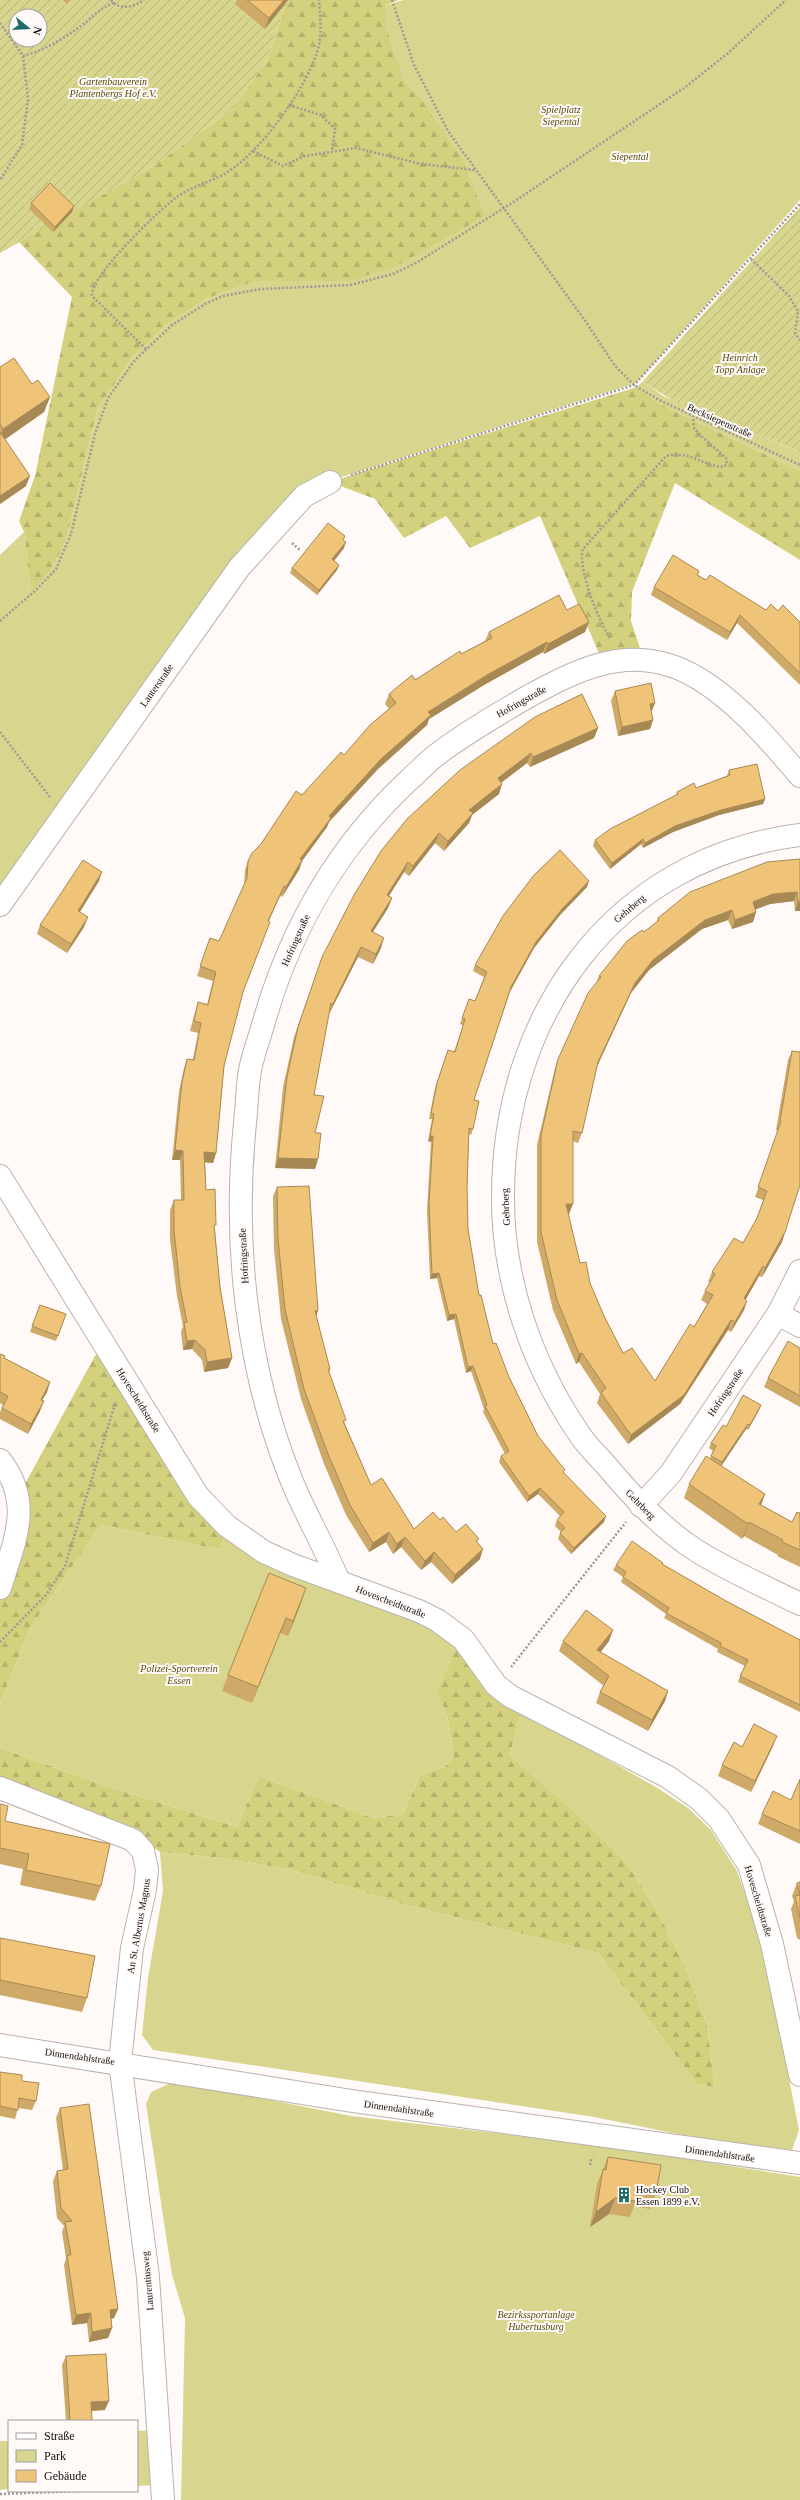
<svg xmlns="http://www.w3.org/2000/svg" width="800" height="2500" font-family="Georgia,serif">
	<defs>
		<pattern id="forest-firs" width="22" height="20" patternUnits="userSpaceOnUse"><rect width="22" height="20" fill="#d3d17e"/><path d="M5 1l3.5 6h-7zM16 11l3.5 6h-7z" fill="#b4b26c"/></pattern>
		<pattern id="garden-furrows" width="10" height="10" patternUnits="userSpaceOnUse"><rect width="10" height="10" fill="#d8d68e"/><path d="M-1 1l2-2M0 10L10 0M9 11l2-2" fill="none" stroke="#b8b679"/></pattern>
	</defs>
	<rect width="100%" height="100%" fill="#fffaf8"/>
	<!-- green -->
	<g fill="#d8d68e">
		<path d="M404,0H800V200L636,383L329,481L303,496L0,903V555L24,532L31,594L51,570L66,541L97,410L131,359L166,325L208,298L256,281H349L436,125L415,91L404,80L385,24V5Z"/>
		<path d="M643,381L663,396L800,452V471L660,404L637,387Z"/>
		<path d="M101,1525L221,1550L226,1530L387,1603L459,1643L439,1691L447,1716L454,1756L445,1767L420,1775L403,1814L373,1818L259,1776L237,1827L109,1787L0,1748V1704L30,1628Z"/>
		<path d="M521,1711L656,1787L688,1808L711,1830L737,1871L763,1945L799,2130L792,2150L697,2138L594,2117L153,2050L142,2035L148,1978L163,1891L160,1852L221,1858L293,1870L399,1903L598,1953L697,2084L715,2087L707,2024L686,1969L660,1916L626,1862L585,1821L510,1755Z"/>
		<path d="M175,2081L351,2116L596,2145L800,2177V2500H181L185,2318L172,2275L146,2104L151,2092Z"/>
		<path d="M158,2430L160,2485L137,2486V2431Z"/>
		<path d="M0,2441H9V2489L0,2490Z"/>
	</g>
	<!-- forest -->
	<g fill="url(#forest-firs)">
		<path d="M287,0H399L385,5V24L404,80L415,91L462,159L485,216L396,266L349,281H256L208,298L166,325L131,359L97,410L66,541L51,570L31,594L24,532L19,521L35,476L72,297L18,241L149,169L232,110L268,59Z"/>
		<path d="M637,387L660,404L800,471V560L675,483L632,592L631,621L642,654L601,658L540,516L470,548L446,516L404,538L375,499L330,482Z"/>
		<path d="M101,1345L226,1530L221,1550L101,1525L30,1628L0,1704V1594L20,1493Z"/>
		<path d="M459,1643L521,1711L510,1755L585,1821L626,1862L660,1916L686,1969L707,2024L715,2087L697,2084L598,1953L399,1903L293,1870L221,1858L160,1852L142,1839L0,1786V1748L109,1787L237,1827L259,1776L373,1818L403,1814L420,1775L445,1767L454,1756L447,1716L438,1691Z"/>
	</g>
	<!-- garden -->
	<g fill="url(#garden-furrows)" fill-rule="evenodd">
		<path d="M0,0H287L268,59L232,110L149,169L0,253ZM16,16H40V40H16Z"/>
		<path d="M800,207V452C748,429 689,416 643,381Z"/>
	</g>
	<g fill="none" stroke-linecap="round" stroke-linejoin="round">
		<defs>
			<g id="street">
				<path d="M800,835C615,858 504,1013 503,1194C502,1278 531,1363 578,1432C585,1444 596,1454 605,1464C632,1496 661,1528 697,1551C729,1571 766,1587 800,1604"/>
				<path d="M0,905L239,568L304,496L330,482"/>
				<path d="M0,1176L198,1496L227,1526L264,1552L293,1565L419,1611L437,1620L463,1639L496,1685L510,1696L668,1777L699,1799L719,1819L749,1865L772,1944L800,2075"/>
				<path d="M778,1314L800,1326"/>
				<path d="M0,1460C34,1503 14,1542 0,1588"/>
				<path d="M641,1506L671,1473L778,1314L800,1271"/>
				<path d="M339,1582C325,1547 305,1514 291,1479C246,1367 233,1243 245,1123C247,1106 247,1087 250,1070C253,1055 259,1039 263,1025C290,929 336,848 409,780C419,771 428,761 439,753C467,732 498,714 529,696C575,671 622,647 675,667C723,685 768,738 800,776"/>
				<path d="M0,1788L133,1840L143,1851L147,1869L145,1890L132,1948L120,2062L148,2277L163,2500"/>
				<path d="M0,2045L352,2101L800,2163"/>
			</g>
		</defs>
		<!-- street casing -->
		<use href="#street" stroke="#bcb2ab" stroke-width="24"/>
		<!-- path -->
		<g stroke="#9e9997" stroke-width="2.5" stroke-dasharray="2 2" stroke-linecap="butt">
			<path d="M111,0C120,11 134,7 144,0"/>
			<path d="M392,0L414,65L448,131L586,322L615,366L634,385L661,401L800,465"/>
			<path d="M0,23L23,56L28,99L22,145L0,180"/>
			<path d="M23,56C42,51 62,40 78,28C91,19 99,8 114,3"/>
			<path d="M289,105L321,115L335,129L332,151"/>
			<path d="M253,151L283,166L305,156L356,148L421,164L475,170"/>
			<path d="M751,259L789,296L798,311L795,333L800,340"/>
			<path d="M146,349L92,296C89,277 160,209 177,197C193,185 213,182 229,171C262,150 310,84 319,45C322,31 320,15 319,0"/>
			<path d="M351,475L634,385L800,204"/>
			<path d="M292,543L301,551"/>
			<path d="M0,621L35,591L56,569L71,534L95,434L108,398L135,360L172,325L205,304L223,296L261,289L350,285L393,274L416,263L512,203L684,88L727,54L786,0"/>
			<path d="M610,638C599,622 577,567 583,549L666,456C690,450 700,465 723,467L727,464L726,458L701,436L694,428L693,417"/>
			<path d="M0,732L50,797"/>
			<path d="M0,1642L46,1595L65,1566L115,1404"/>
			<path d="M511,1667L626,1522"/>
			<path d="M590,2165L592,2157"/>
			<path d="M0,2494L80,2491"/>
		</g>
		<!-- street -->
		<use href="#street" stroke="#fff" stroke-width="22"/>
	</g>
	<!-- wall -->
	<g fill="#cea968">
		<path d="M63,0H71L67,4Z"/>
		<path d="M237,0H288L265,29L235,4Z"/>
		<path d="M31,203L74,206L72,212L53,232L29,209Z"/>
		<path d="M0,367L32,384L50,397L44,412L5,439L26,486L0,504Z"/>
		<path d="M344,541V548L334,560L339,565L337,570L317,595L290,573L292,568Z"/>
		<path d="M699,571L698,575L706,580L766,610L778,611L800,622V685L737,623L727,640L651,595L654,587Z"/>
		<path d="M567,610L589,622L585,632L544,654L543,652L484,685L429,719L427,725L378,769L329,822L327,827L302,861L299,870L282,897L280,896L269,921L242,994L224,1066L216,1153L213,1163L205,1162L206,1190L215,1230L220,1287L232,1358L228,1368L204,1372L202,1360L192,1349L183,1350L181,1332L183,1326L177,1296L170,1240V1210L174,1200H181L180,1160H172L179,1091L184,1068L187,1059H193L198,1033L190,1031L195,1012L198,1002L207,1004L213,981L197,976L210,938L219,941L244,886L245,870L248,861L261,844L302,795L344,755L389,709L385,704L389,694L461,654L485,641L489,632Z"/>
		<path d="M615,691L655,703L651,712L653,720L650,729L618,736L611,701Z"/>
		<path d="M598,728L594,738L530,767L527,763L501,783L499,794L472,815L469,823L444,851L435,843L409,876L404,872L389,896L392,898L388,908L373,932L381,948L373,964L358,957L329,1014L314,1095L315,1133L318,1159L315,1169L275,1168L283,1087L294,1037L322,957L460,770Z"/>
		<path d="M729,770L765,799L763,804L719,815L673,832L643,848L641,844L610,869L593,846L595,840L676,795L677,792L696,788L727,776Z"/>
		<path d="M800,859V911H795L794,901L770,904L755,909L756,912L753,922L732,929L728,920L702,929L649,970L631,993L597,1066L582,1133L578,1143L573,1141L569,1214H568L580,1263L590,1283L604,1316L623,1353L655,1381L694,1327L707,1304L701,1300L705,1291L710,1282H708L712,1272L743,1243L757,1218L763,1200L755,1197L778,1131L776,1130L788,1060L792,1051L785,1232L782,1242L762,1277L759,1276L746,1299L744,1310L731,1332L728,1330L680,1404L628,1444L597,1403L600,1394L579,1362L576,1364L553,1310L537,1242V1145L555,1068L558,1059L596,983L599,976L644,932L656,923L658,918Z"/>
		<path d="M99,881L80,912L84,927L67,953L37,934L40,925Z"/>
		<path d="M587,887L560,915L534,948L510,992L474,1100L473,1129L471,1135L469,1134L467,1188L468,1229L479,1295L493,1344L509,1377L538,1436L564,1473L604,1522L571,1554L558,1539L560,1533L561,1532L555,1526L557,1520L560,1516L538,1494L527,1502L499,1462L501,1456L505,1454L483,1412L484,1409L471,1371L466,1373L454,1319L447,1321L437,1278L430,1279L427,1210L431,1142L428,1141L432,1119H429L435,1088L448,1050L454,1052L463,1025L460,1024L469,999L475,1001L484,977L473,971L475,965Z"/>
		<path d="M277,1187L318,1310L316,1317L330,1369L329,1372L345,1424L371,1485L414,1529L440,1520L456,1532L478,1542L480,1559L452,1584L431,1562L421,1570L401,1547L393,1554L386,1542L369,1552L346,1515L324,1464L301,1399L281,1319L274,1249L273,1196Z"/>
		<path d="M40,1305L66,1314L56,1341L30,1332Z"/>
		<path d="M800,1348V1407L764,1387L768,1378Z"/>
		<path d="M0,1354L4,1358L50,1382L47,1392L42,1400L40,1411L28,1434L0,1419V1412L3,1405L0,1403Z"/>
		<path d="M761,1405L759,1410L748,1430L746,1429L721,1466L765,1494L761,1505L792,1522L800,1513V1567L777,1556L778,1555L744,1536L742,1539L684,1498L689,1484L710,1459L713,1451L709,1448L711,1443L726,1427Z"/>
		<path d="M663,1563L662,1564L726,1601L800,1640V1712L738,1682L740,1676L745,1666L717,1652L718,1649L664,1618L666,1614L621,1582L623,1577L613,1570L616,1565Z"/>
		<path d="M301,1603L288,1636L280,1633L252,1703L222,1691L228,1675Z"/>
		<path d="M563,1641H609L600,1652L668,1691L665,1701L648,1731L596,1703L600,1692L604,1686L559,1651Z"/>
		<path d="M773,1746L751,1792L718,1776L722,1765L742,1747Z"/>
		<path d="M800,1779V1844L758,1824L762,1814L791,1800Z"/>
		<path d="M0,1804L5,1821L101,1886L95,1901L20,1885L23,1869L0,1864Z"/>
		<path d="M800,1882V1940L797,1938L791,1909L794,1901L792,1896L797,1883Z"/>
		<path d="M0,1938L87,1998L82,2012L0,1995Z"/>
		<path d="M0,2072L22,2081L36,2101L32,2110L18,2108L15,2119L0,2116Z"/>
		<path d="M60,2108L118,2309L114,2318L111,2319L112,2328L108,2338L89,2342L87,2323L72,2325L64,2265L66,2258L62,2232L64,2226L57,2218L53,2181L57,2171L63,2170L56,2118Z"/>
		<path d="M608,2157L656,2193L650,2209L634,2206L630,2217L609,2214L590,2227L597,2184Z"/>
		<path d="M66,2356L105,2410L91,2411L92,2421H66L62,2365Z"/>
	</g>
	<!-- shaded-wall -->
	<g fill="#a78955">
		<path d="M284,0H288L265,29L269,18Z"/>
		<path d="M74,206L72,212L53,232L55,227Z"/>
		<path d="M50,397L44,412L0,443V438L3,429Z"/>
		<path d="M30,476L26,486L0,504V496Z"/>
		<path d="M346,542L344,548L331,565L332,559Z"/>
		<path d="M339,565L337,570L317,595L319,590Z"/>
		<path d="M740,615L737,623L727,640L730,632Z"/>
		<path d="M589,622L585,632L544,654L548,644Z"/>
		<path d="M547,642L543,652L484,685L429,719L427,725L378,769L329,822L327,827L302,861L299,870L282,897L286,887L300,859L329,816L381,759L428,712L487,675Z"/>
		<path d="M655,703L651,713L650,704Z"/>
		<path d="M653,720L650,729L618,736L622,727Z"/>
		<path d="M598,728L594,738L530,767L533,757Z"/>
		<path d="M531,753L527,763L494,788L498,778Z"/>
		<path d="M502,784L499,794L472,815L469,823L444,851L448,841L469,810Z"/>
		<path d="M765,799L763,804L719,815L673,832L643,848L645,843L675,826L721,810Z"/>
		<path d="M439,833L435,843L409,876L413,866Z"/>
		<path d="M643,839L641,844L610,869L612,863Z"/>
		<path d="M408,862L404,872L383,905L387,895Z"/>
		<path d="M102,872L99,881L74,921L78,911Z"/>
		<path d="M589,881L587,887L560,915L534,948L509,993L511,987L536,942L562,909Z"/>
		<path d="M284,886L280,896L264,930L268,921Z"/>
		<path d="M797,892L794,901L770,904L749,912L753,902L773,894Z"/>
		<path d="M392,898L388,908L367,941L371,931Z"/>
		<path d="M798,902H800V911H795Z"/>
		<path d="M732,910L728,920L702,929L649,970L631,993L595,1071L598,1062L635,983L653,960L705,920Z"/>
		<path d="M756,912L753,922L732,929L735,920Z"/>
		<path d="M88,917L84,927L67,953L71,944Z"/>
		<path d="M384,938L381,948L373,964L376,954Z"/>
		<path d="M361,947L358,957L329,1014L333,1004Z"/>
		<path d="M430,1136H433L431,1142L428,1141Z"/>
		<path d="M175,1150L183,1151L180,1160H172Z"/>
		<path d="M204,1152L216,1153L213,1163L201,1162Z"/>
		<path d="M278,1158L318,1159L315,1169L275,1168Z"/>
		<path d="M566,1204H573L569,1214H563Z"/>
		<path d="M785,1232L782,1242L762,1277L765,1268Z"/>
		<path d="M763,1266L759,1276L741,1308L744,1298Z"/>
		<path d="M439,1273L437,1278L430,1279L432,1274Z"/>
		<path d="M747,1301L744,1310L731,1332L735,1322Z"/>
		<path d="M318,1310L315,1320V1311Z"/>
		<path d="M456,1314L454,1319L447,1321L449,1315Z"/>
		<path d="M731,1320L728,1330L680,1404L628,1444L631,1435Z"/>
		<path d="M195,1340L192,1349L183,1350L187,1341Z"/>
		<path d="M582,1353L579,1362L576,1364L579,1354Z"/>
		<path d="M232,1358L228,1368L204,1372L207,1362Z"/>
		<path d="M473,1366L471,1371L466,1373L468,1367Z"/>
		<path d="M50,1382L47,1392L37,1409L41,1400Z"/>
		<path d="M44,1401L40,1411L28,1434L31,1424Z"/>
		<path d="M761,1405L759,1410L748,1430L750,1425Z"/>
		<path d="M748,1424L746,1429L720,1468L722,1462Z"/>
		<path d="M540,1488L538,1494L527,1502L529,1496Z"/>
		<path d="M765,1494L760,1508L759,1504Z"/>
		<path d="M606,1516L604,1522L571,1554L574,1548Z"/>
		<path d="M749,1522L744,1536L742,1539L748,1524Z"/>
		<path d="M389,1532L386,1542L369,1552L373,1543Z"/>
		<path d="M405,1537L401,1547L393,1554L397,1544Z"/>
		<path d="M483,1549L480,1559L452,1584L455,1575Z"/>
		<path d="M434,1552L431,1562L421,1570L425,1561Z"/>
		<path d="M306,1588L301,1603L288,1636L293,1621Z"/>
		<path d="M286,1618L252,1703L258,1687Z"/>
		<path d="M613,1630L609,1641L594,1661L597,1650Z"/>
		<path d="M668,1691L665,1701L648,1731L652,1720Z"/>
		<path d="M777,1736L773,1746L751,1792L755,1781Z"/>
		<path d="M615,2198L609,2214L590,2227L596,2212Z"/>
		<path d="M118,2309L114,2318L106,2320L110,2310Z"/>
		<path d="M91,2313L87,2323L72,2325L76,2315Z"/>
		<path d="M112,2328L108,2338L89,2342L92,2332Z"/>
		<path d="M109,2401L105,2410L87,2411L91,2402Z"/>
	</g>
	<!-- building -->
	<g fill="#efc479" stroke="#a78955">
		<path d="M247,0H284L269,18Z"/>
		<path d="M50,183L74,206L55,227L31,203Z"/>
		<path d="M14,358L32,384L38,380L50,397L3,429L0,424V367Z"/>
		<path d="M0,432L30,476L0,496Z"/>
		<path d="M328,523L345,536L343,540L346,542L332,559L339,565L319,590L292,568Z"/>
		<path d="M673,555L699,571L697,575L706,580L710,575L766,610L771,604L778,611L783,605L800,622V673L740,615L730,632L654,587Z"/>
		<path d="M559,595L567,610L579,604L589,622L548,644L547,642L487,675L428,712L431,715L381,759L329,816L331,818L300,859L302,860L286,887L284,886L268,921L270,922L243,992L224,1066L216,1153L204,1152L206,1190L215,1189L216,1225H214L220,1287L232,1358L207,1362L205,1350L195,1340L187,1341L184,1323L187,1322L180,1287L174,1230V1200H184L183,1151L175,1150L182,1082L187,1059L194,1060L201,1023L194,1021L198,1002L208,1005L216,972L200,966L210,938L219,941L247,878L248,861L252,853L261,844L296,791L302,795L341,752L344,755L370,725L396,703L389,694L412,675L415,680L460,651L461,654L492,638L489,632Z"/>
		<path d="M651,683L655,703L650,704L653,720L622,727L615,691Z"/>
		<path d="M582,694L598,728L533,757L531,753L498,778L502,784L469,810L473,813L448,841L439,833L413,866L408,862L387,895L392,898L371,931L384,938L376,954L361,947L333,1004L331,1003L314,1095L324,1096L315,1133H321L318,1159L278,1158L287,1077L298,1027L322,957L354,895L381,851L407,819L460,770L535,717Z"/>
		<path d="M757,764L765,799L721,810L675,826L645,843L643,839L612,863L595,840L610,829L678,794L677,792L694,783L696,788L730,775L729,770Z"/>
		<path d="M560,850L589,881L562,909L536,942L511,987L474,1100L479,1101L473,1129L469,1128L467,1188L468,1229L479,1295H481L493,1344L496,1343L509,1377L538,1436L565,1470L563,1472L606,1516L574,1548L560,1533L565,1528L557,1520L564,1512L540,1488L529,1496L501,1456L509,1451L485,1406L487,1405L473,1366L468,1367L456,1314L449,1315L439,1273L432,1274L429,1204L433,1136H430L434,1114L431,1113L437,1083L448,1050L455,1052L465,1019L462,1018L469,999L475,1001L487,972L475,965L503,916L534,875Z"/>
		<path d="M800,859V902H798L797,892L773,894L753,902L756,912L735,920L732,910L705,920L653,960L635,983L598,1062L582,1133L573,1131V1204H566L580,1263L586,1262L590,1283L604,1316L623,1353L632,1348L655,1381L690,1324L694,1327L713,1295L705,1291L715,1274L712,1272L734,1238L743,1243L757,1218L767,1191L758,1187L781,1121H780L792,1051L800,1052V1185L785,1232L765,1268L763,1266L744,1298L747,1301L735,1322L731,1320L684,1395L631,1435L601,1393L606,1388L582,1353L579,1354L557,1300L541,1232V1135L558,1059L588,993L601,977L599,976L627,941L642,930L644,932L659,920L658,918L690,892L767,862Z"/>
		<path d="M83,860L102,872L78,911L88,917L71,944L40,925Z"/>
		<path d="M309,1186L318,1310L315,1311L330,1369H328L346,1420L343,1421L371,1485L382,1478L414,1529L433,1512L440,1520L443,1517L456,1532L466,1524L479,1539L476,1541L483,1549L455,1575L434,1552L425,1561L405,1537L397,1544L389,1532L373,1543L350,1505L328,1454L304,1389L285,1309L278,1239L277,1187Z"/>
		<path d="M40,1305L66,1314L58,1336L32,1326Z"/>
		<path d="M788,1341L800,1348V1396L768,1378Z"/>
		<path d="M0,1354L5,1356L4,1358L50,1382L41,1400L44,1401L31,1424L2,1408L8,1396L0,1392Z"/>
		<path d="M743,1395L761,1405L750,1425L748,1424L722,1462L711,1456L716,1446L711,1443L723,1425L726,1427Z"/>
		<path d="M706,1456L765,1494L759,1504L792,1522L797,1512L800,1513V1550L782,1542L783,1540L749,1522L748,1524L689,1484Z"/>
		<path d="M632,1541L663,1563L662,1564L726,1601L800,1640V1705L740,1676L748,1660L720,1646L721,1643L666,1613L669,1608L623,1577L626,1572L616,1565Z"/>
		<path d="M269,1573L306,1588L293,1621L286,1618L258,1687L228,1675Z"/>
		<path d="M586,1610L613,1630L597,1650L668,1691L652,1720L600,1692L609,1676L563,1641Z"/>
		<path d="M754,1724L777,1736L755,1781L722,1765L734,1742L742,1747Z"/>
		<path d="M800,1779V1831L762,1814L773,1791L791,1800Z"/>
		<path d="M0,1804L8,1806L5,1821L110,1844L101,1886L26,1870L29,1854L0,1848Z"/>
		<path d="M800,1882V1918L795,1896L800,1895L797,1883Z"/>
		<path d="M0,1938L95,1956L87,1998L0,1980Z"/>
		<path d="M0,2072L22,2075V2081L39,2083L36,2101L19,2098L18,2110L0,2106Z"/>
		<path d="M89,2104L118,2309L110,2310L112,2328L92,2332L91,2313L76,2315L67,2255H71L65,2222L72,2221L61,2208L57,2171L68,2169L60,2108Z"/>
		<path d="M608,2157L661,2165L656,2193L637,2190L636,2201L615,2198L596,2212L603,2169L606,2170Z"/>
		<path d="M106,2354L109,2401L91,2402L92,2421H70L66,2356Z"/>
	</g>
	<!-- icons -->
	<defs>
		<symbol id="building-bare" viewBox="-9 -9 18 18"><path d="M-4-6H4V6H1V3H-1V6H-4ZM-2.5-4.3h1.7v1.8h-1.7ZM.8-4.3h1.7v1.8H.8ZM-2.5-1h1.7V.8h-1.7ZM.8-1h1.7V.8H.8Z" fill="#216b66" stroke="#fffaf8" stroke-width="2.5" paint-order="stroke"/></symbol>
	</defs>
	<g fill-rule="evenodd">
		<use href="#building-bare" x="613" y="2184" width="22" height="22"/>
	</g>
	<g text-anchor="middle" stroke-width="4" stroke-linejoin="round" paint-order="stroke">
		<!-- park labels -->
		<g font-size="10" font-style="italic" fill="#504e0e" stroke="#fffaf8">
			<text x="113" y="85">Gartenbauverein<tspan x="113" dy="12">Plantenbergs Hof e.V.</tspan></text>
			<text x="561" y="113">Spielplatz<tspan x="561" dy="12">Siepental</tspan></text>
			<text x="630" y="160">Siepental</text>
			<text x="740" y="361">Heinrich<tspan x="740" dy="12">Topp Anlage</tspan></text>
			<text x="179" y="1672">Polizei-Sportverein<tspan x="179" dy="12">Essen</tspan></text>
			<text x="536" y="2318">Bezirkssportanlage<tspan x="536" dy="12">Hubertusburg</tspan></text>
		</g>
		<!-- street labels -->
		<g font-size="10" fill="#130f0d" stroke="#fffaf8">
			<text transform="translate(720 420) rotate(24)" y="4">Becksiepenstraße</text>
			<text transform="translate(156 685) rotate(-55)" y="4">Lanterstraße</text>
			<text transform="translate(521 701) rotate(-29)" y="4">Hofringstraße</text>
			<text transform="translate(629 908) rotate(-40)" y="4">Gehrberg</text>
			<text transform="translate(295 940) rotate(-66)" y="4">Hofringstraße</text>
			<text transform="translate(505 1207) rotate(-93)" y="4">Gehrberg</text>
			<text transform="translate(243 1256) rotate(-93)" y="4">Hofringstraße</text>
			<text transform="translate(725 1392) rotate(-56)" y="4">Hofringstraße</text>
			<text transform="translate(139 1400) rotate(58)" y="4">Hovescheidtstraße</text>
			<text transform="translate(641 1504) rotate(45)" y="4">Gehrberg</text>
			<text transform="translate(391 1601) rotate(21)" y="4">Hovescheidtstraße</text>
			<text transform="translate(759 1901) rotate(73)" y="4">Hovescheidtstraße</text>
			<text transform="translate(138 1926) rotate(-80)" y="4">An St. Albertus Magnus</text>
			<text transform="translate(80 2056) rotate(8)" y="4">Dinnendahlstraße</text>
			<text transform="translate(399 2108) rotate(8)" y="4">Dinnendahlstraße</text>
			<text transform="translate(720 2153) rotate(8)" y="4">Dinnendahlstraße</text>
			<text transform="translate(147 2281) rotate(-95)" y="4">Laurentiusweg</text>
		</g>
		<!-- poi labels -->
		<g font-size="10" fill="#130f0d" stroke="#fffaf8" text-anchor="start">
			<text x="636" y="2193">Hockey Club<tspan x="636" dy="12">Essen 1899 e.V.</tspan></text>
		</g>
	</g>
	<!-- legend -->
	<rect x="8" y="2420" width="130" height="72" fill="#fffaf8" stroke="#a19c9a"/>
	<rect x="16" y="2433" width="20" height="6" fill="#ffffff" stroke="#a19c9a"/>
	<text x="44" y="2440" font-size="12" fill="#130f0d">Straße</text>
	<rect x="16" y="2450" width="20" height="12" fill="#d8d68e" stroke="#a19c9a"/>
	<text x="44" y="2460" font-size="12" fill="#130f0d">Park</text>
	<rect x="16" y="2470" width="20" height="12" fill="#efc479" stroke="#a19c9a"/>
	<text x="44" y="2480" font-size="12" fill="#130f0d">Gebäude</text>
	<!-- north arrow -->
	<g transform="translate(28 28) rotate(108)"><circle r="19" fill="#fffaf8" stroke="#a19c9a"/>
	<path d="M0-3L7 15L0 10L-7 15Z" fill="#216b66"/>
	<text y="-6" font-size="11" font-weight="bold" text-anchor="middle" fill="#130f0d">N</text>
	</g>
</svg>
